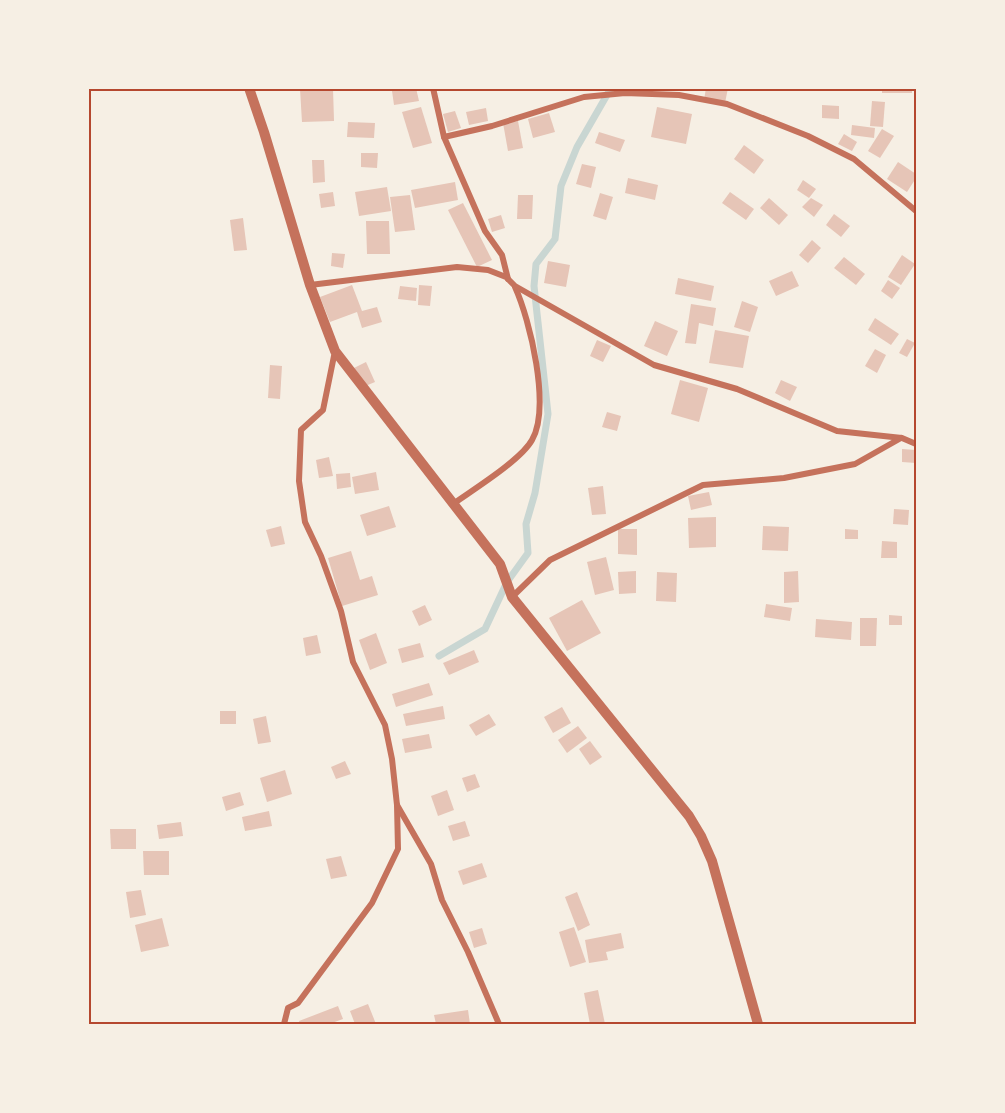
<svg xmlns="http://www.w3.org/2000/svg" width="1005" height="1113" font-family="Mulish,sans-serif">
	<rect width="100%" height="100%" fill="#f6efe4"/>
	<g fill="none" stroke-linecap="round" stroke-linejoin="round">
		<!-- stream -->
		<path stroke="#c9d6d2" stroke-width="7" d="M439,656L485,629L507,582L528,553L526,524L535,493L548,414L534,286L536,264L555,239L561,186L577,147L611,88"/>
	</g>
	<!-- building -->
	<g fill="#e6c5b7">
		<path d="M309,88H333L334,121L302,122L300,89Z"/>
		<path d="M405,88H416L419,101L394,105L392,91Z"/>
		<path d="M706,88H728L725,103L704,100Z"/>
		<rect x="847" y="88" width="32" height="3"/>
		<rect x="882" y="88" width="30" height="5"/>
		<path d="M872,101L885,102L883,127L870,126Z"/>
		<path d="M822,105L839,106V119L822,118Z"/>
		<path d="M421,107L432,143L413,148L402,112Z"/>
		<path d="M657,107L692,114L686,144L651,137Z"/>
		<path d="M486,108L488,121L469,125L466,112Z"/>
		<path d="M455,111L461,128L448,132L443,114Z"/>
		<path d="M549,113L555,132L533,138L528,119Z"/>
		<path d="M518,121L523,148L508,151L503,123Z"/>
		<path d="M348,122L375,123L374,138L347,137Z"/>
		<path d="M852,125L875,128L874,138L851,135Z"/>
		<path d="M882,129L894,136L880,158L868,151Z"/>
		<path d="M599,132L625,140L620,152L595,143Z"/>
		<path d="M844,134L857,142L852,151L838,144Z"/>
		<path d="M744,145L764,160L754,174L734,159Z"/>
		<path d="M361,153H378L377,168L361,167Z"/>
		<path d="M312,160H324L325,182L313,183Z"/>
		<path d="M898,162L916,174V178L907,192L887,179Z"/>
		<path d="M582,164L596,167L591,188L576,184Z"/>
		<path d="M628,178L658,185L655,200L625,193Z"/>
		<path d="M803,180L816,189L809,198L797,190Z"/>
		<path d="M455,182L458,200L415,208L411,190Z"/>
		<path d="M387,187L391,211L359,216L355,192Z"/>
		<path d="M333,192L335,206L321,208L319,194Z"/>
		<path d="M730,192L754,209L746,220L722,203Z"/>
		<path d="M600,193L613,197L606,220L593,216Z"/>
		<path d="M410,195L415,230L395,232L390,197Z"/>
		<path d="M518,195H533L532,219H517Z"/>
		<path d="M769,198L788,215L779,225L760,208Z"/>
		<path d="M811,198L823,205L814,217L802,207Z"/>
		<path d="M463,203L492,260L477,267L448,210Z"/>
		<path d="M834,214L850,226L841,237L826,225Z"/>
		<path d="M501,215L505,228L492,232L488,219Z"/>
		<path d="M243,218L247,250L234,251L230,220Z"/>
		<path d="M366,221H389L390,254H367Z"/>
		<path d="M812,240L821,248L808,263L799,255Z"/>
		<path d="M332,253L345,254L343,268L331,266Z"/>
		<path d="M902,255L915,264L901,285L888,277Z"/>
		<path d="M844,257L865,274L856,285L834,268Z"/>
		<path d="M548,261L570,265L566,287L544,283Z"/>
		<path d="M792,271L799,286L776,296L769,281Z"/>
		<path d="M678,278L714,286L711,301L675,294Z"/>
		<path d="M888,280L900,288L892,299L881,291Z"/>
		<path d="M352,285L362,311L377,307L382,322L362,328L357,312L330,322L320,297Z"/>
		<path d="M419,285L432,286L430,306L418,305Z"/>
		<path d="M400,286L417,288L416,301L398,299Z"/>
		<path d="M742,301L758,307L750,332L734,327Z"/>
		<path d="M691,304L716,308L713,326L699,323L696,344L685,343Z"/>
		<path d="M875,318L899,334L891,345L868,330Z"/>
		<path d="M655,321L678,331L667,356L644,346Z"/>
		<path d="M715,330L749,336L743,368L709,363Z"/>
		<path d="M907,339L915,343L907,357L899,353Z"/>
		<path d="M597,340L611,346L603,362L590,356Z"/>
		<path d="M875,349L886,355L877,373L865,366Z"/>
		<path d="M366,362L375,382L363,387L354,368Z"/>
		<path d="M270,365L282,366L280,399L268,398Z"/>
		<path d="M680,380L708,388L699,422L671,414Z"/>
		<path d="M781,380L797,387L790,401L775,393Z"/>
		<path d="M607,412L621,416L617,431L602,427Z"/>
		<path d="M902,449L916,450V463L902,462Z"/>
		<path d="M329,457L333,476L319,478L316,460Z"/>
		<path d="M376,472L379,490L355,494L352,477Z"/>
		<path d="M350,473L351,487L337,489L336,474Z"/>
		<path d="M603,486L606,514L592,515L588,488Z"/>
		<path d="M709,492L712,505L691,510L688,496Z"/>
		<path d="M389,506L396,527L367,536L360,515Z"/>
		<path d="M894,509L909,510L908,525L893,524Z"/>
		<path d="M716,517V547L689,548L688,518Z"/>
		<path d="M281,526L285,544L271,547L266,530Z"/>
		<path d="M763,526L789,527L788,551L762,550Z"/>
		<path d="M618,529H637V555L618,554Z"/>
		<path d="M845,529L858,530V539H845Z"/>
		<path d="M882,541L897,542V558H881Z"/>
		<path d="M351,551L360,580L372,576L378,595L342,606L328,558Z"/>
		<path d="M606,557L614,590L595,595L587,562Z"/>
		<path d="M636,571V593L619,594L618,572Z"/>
		<path d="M798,571L799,602L784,603V572Z"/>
		<path d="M657,572L677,573L676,602L656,601Z"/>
		<path d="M582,600L601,633L567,651L549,618Z"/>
		<path d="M766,604L792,608L790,621L764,617Z"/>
		<path d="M425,605L432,620L419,626L412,611Z"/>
		<path d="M889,615L902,616V625H889Z"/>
		<path d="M860,618H877L876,646H860Z"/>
		<path d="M816,619L852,622L851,640L815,637Z"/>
		<path d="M376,633L387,663L370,670L359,640Z"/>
		<path d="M317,635L321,653L306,656L303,638Z"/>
		<path d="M420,643L424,657L402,663L398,649Z"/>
		<path d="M474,650L479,662L449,675L443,663Z"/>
		<path d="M429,683L433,695L396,707L392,694Z"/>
		<path d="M443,706L445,719L406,726L403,714Z"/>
		<path d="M562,707L571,723L553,733L544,717Z"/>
		<rect x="220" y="711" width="16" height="13"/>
		<path d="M489,714L496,725L476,736L469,725Z"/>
		<path d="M266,716L271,742L258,744L253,719Z"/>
		<path d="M578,726L587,738L567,753L558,740Z"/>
		<path d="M429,734L432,748L405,753L402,739Z"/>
		<path d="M590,741L602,757L590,765L579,749Z"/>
		<path d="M345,761L351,774L336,779L331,767Z"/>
		<path d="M285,770L292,794L267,802L260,778Z"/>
		<path d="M475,774L480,787L467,792L462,778Z"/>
		<path d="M447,790L454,810L438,816L431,796Z"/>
		<path d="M240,792L244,805L226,811L222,797Z"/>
		<path d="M269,811L272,826L245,831L242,817Z"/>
		<path d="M465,821L470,836L453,841L448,826Z"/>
		<path d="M181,822L183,836L159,839L157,825Z"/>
		<path d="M110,829H136V849H111Z"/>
		<path d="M143,851H169V875H144Z"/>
		<path d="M341,856L347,876L331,879L326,859Z"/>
		<path d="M482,863L487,877L463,885L458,871Z"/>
		<path d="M141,890L146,915L130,918L126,892Z"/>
		<path d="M577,892L590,925L578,931L565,897Z"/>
		<path d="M162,918L169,946L141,952L135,925Z"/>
		<path d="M574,927L586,962L570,967L559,932Z"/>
		<path d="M482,928L487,944L474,948L469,932Z"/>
		<path d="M621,933L624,948L606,952L608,960L589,963L585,940Z"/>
		<path d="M598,990L605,1024H590L584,993Z"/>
		<path d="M368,1004L376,1024H355L350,1011Z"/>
		<path d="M338,1006L343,1019L329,1024H300L299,1021Z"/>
		<path d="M468,1010L470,1024H436L434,1015Z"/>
	</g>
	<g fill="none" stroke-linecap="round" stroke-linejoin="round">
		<!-- minor -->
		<g stroke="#c5725c" stroke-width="6">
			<path d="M433,88L444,137L485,231L502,255L508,279"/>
			<path d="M444,137L492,126L584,97L625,93L679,95L727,104L808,136L854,159L916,211"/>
			<path d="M310,285L457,267L488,270L506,277L515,286L654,365L737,389L837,431L902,438L916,444"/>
			<path d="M335,351L323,410L301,430L299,481L305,522L321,556L341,611L353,662L385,725L392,759L397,805L431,864L442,900L468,952L499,1024"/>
			<path d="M453,504C474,489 521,460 532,440C551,407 530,320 515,287"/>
			<path d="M512,597L550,560L703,485L784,478L855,464L901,438"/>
			<path d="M284,1024L288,1008L298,1003L372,903L398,849L397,805"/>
		</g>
		<!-- tertiary -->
		<path stroke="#c5725c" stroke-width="10" d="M249,88L264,132L310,285L335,351L500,564L512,597L689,816L701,836L712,861L758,1024"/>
	</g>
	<!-- border -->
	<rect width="1005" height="1113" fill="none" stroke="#f6efe4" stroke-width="180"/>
	<rect x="90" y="90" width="825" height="933" fill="none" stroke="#b5482f" stroke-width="2"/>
</svg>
